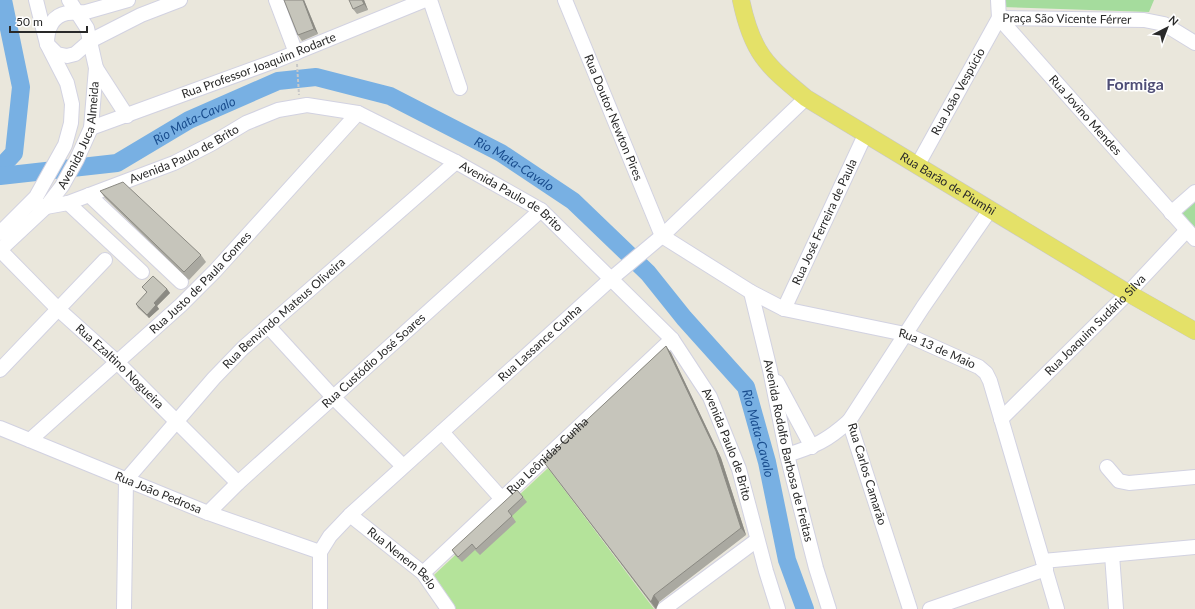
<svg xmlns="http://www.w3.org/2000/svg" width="1195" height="609" font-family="Lato,sans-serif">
	<rect width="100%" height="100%" fill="#eae7dc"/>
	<!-- green -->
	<g fill="#a5dc9d">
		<path d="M1002,0H1154L1149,12L1002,7Z"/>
		<path d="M1195,198V234L1177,214Z"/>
	</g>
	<!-- pitch -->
	<path fill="#b4e39a" d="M548,468L654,609H456L434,575Z"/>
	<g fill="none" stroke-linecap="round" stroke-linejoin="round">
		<!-- river -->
		<g stroke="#78b0e3" stroke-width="18">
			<path d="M0,168L14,153L21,87L3,0"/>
			<path id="s1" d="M0,176L117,163L189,120L278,81L316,77L390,96L501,153L573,201L648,273L684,318L746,387L767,462L787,560L805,609"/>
		</g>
		<defs>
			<g id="minor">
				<path d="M128,0C114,4 100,8 86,12C79,13 73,12 67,13C51,16 47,30 47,44L57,54L67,56L75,54L90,41L141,15L180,0"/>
				<path d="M276,0L296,53"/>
				<path d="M430,0L460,88"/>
				<path id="s2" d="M565,0L662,236"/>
				<path d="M998,0L999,18"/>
				<path id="s3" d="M999,18L1195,239"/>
				<path id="s4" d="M999,18L1144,20L1164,24L1195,43"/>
				<path d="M96,68L127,116"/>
				<path id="s5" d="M91,128L275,61L425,0"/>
				<path id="s6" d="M917,166L999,18"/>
				<path d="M89,195L181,282"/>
				<path id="s7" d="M32,203L46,207L68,203L174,163L211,144L246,123L278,110L307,105L358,113L456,162L541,210L672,339L710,397L739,469L766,571L778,609"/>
				<path d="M68,203L142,272"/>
				<path d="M1171,213L1195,192"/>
				<path d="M0,233L36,197L65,145L71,123L72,104L67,83L47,44L36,0"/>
				<path id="s8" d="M662,236L751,292L784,309L905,334L979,367L986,373L990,381L1057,609"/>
				<path id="s9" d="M0,250L58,309L117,362L238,483"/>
				<path id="s10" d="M0,250L46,207L62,186L77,159L91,128L96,68L87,28L69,0"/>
				<path id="s11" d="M751,292L770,370L787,455L816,568L829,609"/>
				<path id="s12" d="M784,309L865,135"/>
				<path d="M268,326L333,397L403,466"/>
				<path d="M0,370L105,260"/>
				<path d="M777,382L812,447"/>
				<path id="s13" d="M1001,419L1128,293L1187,230"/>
				<path id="s14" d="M0,428L208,513L320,552"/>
				<path d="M442,432L502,499"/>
				<path id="s15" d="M30,440L181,305L215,271L358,113"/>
				<path d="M787,455C815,446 827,441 849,421"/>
				<path d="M1107,467L1119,481L1129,483L1195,477"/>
				<path id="s16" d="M208,513L238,483L541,210"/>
				<path id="s17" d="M350,515L423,573L448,609"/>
				<path d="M1112,555L1116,609"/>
				<path d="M1043,561L1195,547"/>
				<path id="s18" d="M423,573L672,339"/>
				<path id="s19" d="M124,609L126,480L214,378L243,348L456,162"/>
				<path id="s20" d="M320,609V552L330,536L350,515L612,278L662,236L806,98"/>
				<path d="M664,609L757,540"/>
				<path d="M910,609L849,421L923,307L990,210"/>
				<path d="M930,609L1046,569"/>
			</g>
			<g id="major">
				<path id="s21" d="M741,0C752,53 766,65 806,98L1128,293L1195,331"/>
			</g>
		</defs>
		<!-- minor casing -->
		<use href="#minor" stroke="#d2d2e1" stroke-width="16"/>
		<!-- major casing -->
		<use href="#major" stroke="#c7c7c7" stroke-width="18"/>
		<!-- path -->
		<path stroke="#c7c7c7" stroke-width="2" stroke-dasharray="3 2" stroke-linecap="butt" d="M297,64L299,95"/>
		<!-- minor -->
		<use href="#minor" stroke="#fff" stroke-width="14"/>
		<!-- major -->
		<use href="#major" stroke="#e4e168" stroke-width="17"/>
	</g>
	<!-- wall -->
	<g fill="#aaa9a1">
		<path d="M304,0L318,34L302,41L298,35Z"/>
		<path d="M364,0L368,10L357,14L353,9Z"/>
		<path d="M100,191L201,255L206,262L189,280L105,198Z"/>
		<path d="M142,287L167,289L170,293L157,306L159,309L149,318L138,308L136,304L147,293Z"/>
		<path d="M666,346L671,353L721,458L746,535L659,602L656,609H655L543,461Z"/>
		<path d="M523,497L527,502L512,516L516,522L480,555L475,550L462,562L455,555L452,550Z"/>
	</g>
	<!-- shaded-wall -->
	<g fill="#8b8a83">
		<path d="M303,0H304L318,34L314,29Z"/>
		<path d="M362,0H364L368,10L364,4Z"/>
		<path d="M167,289L170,293L157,306L159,309L149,318L147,315L154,303Z"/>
		<path d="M666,346L671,353L721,458L746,535L741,528Z"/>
		<path d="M654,595L659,602L656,609L651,602Z"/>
	</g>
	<!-- building -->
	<g fill="#c6c5bb" stroke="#8b8a83">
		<path d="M284,0H303L314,29L298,35Z"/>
		<path d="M349,0H362L364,4L353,9Z"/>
		<path d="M123,182L201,255L184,272L100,191Z"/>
		<path d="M153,276L167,289L154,303L156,305L147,315L136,304L147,292L142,287Z"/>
		<path d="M666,346L716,451L741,528L654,595L651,602L543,461Z"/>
		<path d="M517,490L523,497L508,511L512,516L476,549L472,544L458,557L452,550Z"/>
	</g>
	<g text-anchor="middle" stroke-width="3" stroke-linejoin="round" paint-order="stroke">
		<!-- street labels -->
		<g font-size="12" fill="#292929" stroke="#fff">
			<text dy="4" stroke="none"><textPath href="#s4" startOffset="68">Praça São Vicente Férrer</textPath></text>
			<text dy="4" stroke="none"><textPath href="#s5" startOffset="179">Rua Professor Joaquim Rodarte</textPath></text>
			<text dy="4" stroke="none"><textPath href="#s6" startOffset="85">Rua João Vespúcio</textPath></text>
			<text dy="4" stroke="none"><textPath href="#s3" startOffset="130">Rua Jovino Mendes</textPath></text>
			<text dy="4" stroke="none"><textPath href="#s2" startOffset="127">Rua Doutor Newton Pires</textPath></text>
			<text dy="4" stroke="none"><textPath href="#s10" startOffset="144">Avenida Juca Almeida</textPath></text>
			<text dy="4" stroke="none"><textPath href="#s7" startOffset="163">Avenida Paulo de Brito</textPath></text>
			<text dy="4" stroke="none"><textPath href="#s21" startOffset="287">Rua Barão de Piumhi</textPath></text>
			<text dy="4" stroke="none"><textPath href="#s7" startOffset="523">Avenida Paulo de Brito</textPath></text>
			<text dy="4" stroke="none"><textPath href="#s12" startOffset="96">Rua José Ferreira de Paula</textPath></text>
			<text dy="4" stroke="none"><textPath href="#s15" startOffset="232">Rua Justo de Paula Gomes</textPath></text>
			<text dy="4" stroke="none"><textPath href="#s19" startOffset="359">Rua Benvindo Mateus Oliveira</textPath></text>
			<text dy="4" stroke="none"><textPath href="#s13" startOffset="133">Rua Joaquim Sudário Silva</textPath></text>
			<text dy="4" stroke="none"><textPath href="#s20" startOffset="361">Rua Lassance Cunha</textPath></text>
			<text dy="4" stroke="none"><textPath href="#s8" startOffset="301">Rua 13 de Maio</textPath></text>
			<text dy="4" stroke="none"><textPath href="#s16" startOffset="225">Rua Custódio José Soares</textPath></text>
			<text dy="4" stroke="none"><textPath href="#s9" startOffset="167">Rua Ezaltino Nogueira</textPath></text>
			<text dy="4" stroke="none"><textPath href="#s7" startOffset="859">Avenida Paulo de Brito</textPath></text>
			<text dy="4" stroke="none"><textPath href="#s11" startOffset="163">Avenida Rodolfo Barbosa de Freitas</textPath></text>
			<text dy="4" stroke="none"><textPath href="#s18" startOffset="171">Rua Leônidas Cunha</textPath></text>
			<text transform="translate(867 474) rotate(73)" y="4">Rua Carlos Camarão</text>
			<text dy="4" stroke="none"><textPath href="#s14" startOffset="171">Rua João Pedrosa</textPath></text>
			<text dy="4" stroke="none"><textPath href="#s17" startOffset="68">Rua Nenem Belo</textPath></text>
		</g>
		<!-- water labels -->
		<g font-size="13" font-style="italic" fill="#194d8e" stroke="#fff">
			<text dy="5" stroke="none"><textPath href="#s1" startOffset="206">Rio Mata-Cavalo</textPath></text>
			<text dy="5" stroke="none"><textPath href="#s1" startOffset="555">Rio Mata-Cavalo</textPath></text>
			<text dy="5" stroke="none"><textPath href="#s1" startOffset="927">Rio Mata-Cavalo</textPath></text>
		</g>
		<!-- district labels -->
		<g font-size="16" font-weight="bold" fill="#4f4e76" stroke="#fff">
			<text x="1135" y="90">Formiga</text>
		</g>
	</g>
	<!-- north arrow -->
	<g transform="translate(1167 28) rotate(42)" stroke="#ffffff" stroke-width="3" paint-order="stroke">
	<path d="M0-3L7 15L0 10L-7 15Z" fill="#292929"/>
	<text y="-6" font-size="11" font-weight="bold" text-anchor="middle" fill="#292929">N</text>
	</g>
	<!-- scale -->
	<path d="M10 26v6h77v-6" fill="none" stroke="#292929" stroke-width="2"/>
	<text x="16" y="26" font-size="12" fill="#292929" stroke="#ffffff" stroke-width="3" paint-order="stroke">50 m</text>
</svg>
